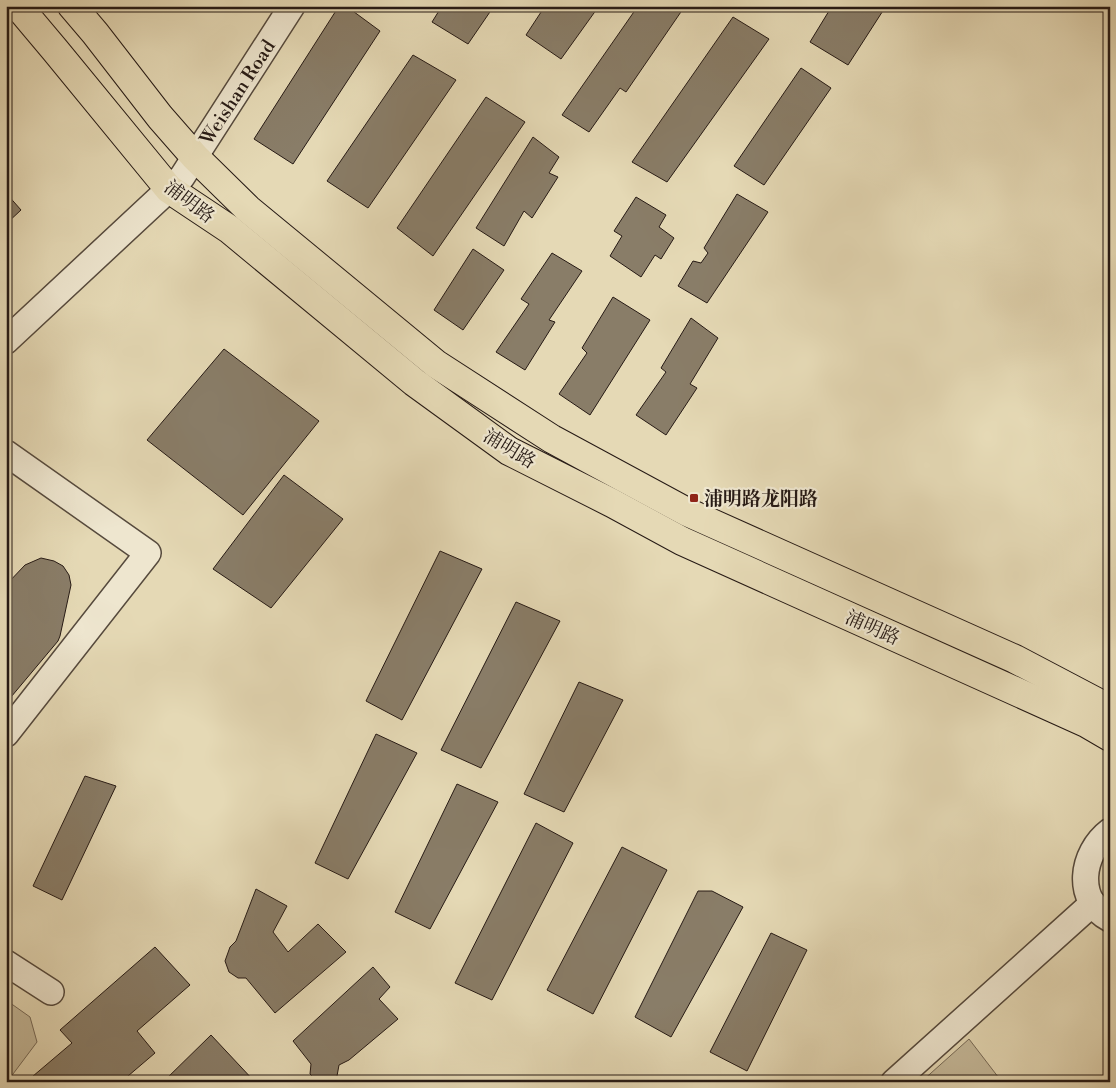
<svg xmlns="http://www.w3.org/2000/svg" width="1116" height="1088" font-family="'Libre Bodoni','Noto Serif SC',serif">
	<rect width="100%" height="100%" fill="#e5d9b5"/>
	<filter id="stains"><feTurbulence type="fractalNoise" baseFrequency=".004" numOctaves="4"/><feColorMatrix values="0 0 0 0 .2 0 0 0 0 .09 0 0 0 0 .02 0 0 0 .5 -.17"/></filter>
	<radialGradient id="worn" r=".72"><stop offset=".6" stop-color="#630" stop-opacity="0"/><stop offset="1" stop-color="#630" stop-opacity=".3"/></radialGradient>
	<!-- green -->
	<g fill="#c5b99a" stroke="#766a58">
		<path d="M6,1000L30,1017L37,1042L7,1082Z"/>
		<path d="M969,1039L1002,1082H921Z"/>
	</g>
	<!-- building -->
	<g fill="#897d68" stroke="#261a15">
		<path d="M339,6H346L380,31L293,164L254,139Z"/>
		<path d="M442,6H494L468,44L432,22Z"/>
		<path d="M545,6H599L561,59L526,35Z"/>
		<path d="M638,6H685L626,92L620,88L589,132L562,115Z"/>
		<path d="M832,6H886L848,65L810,42Z"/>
		<path d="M733,17L769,39L667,182L632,162Z"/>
		<path d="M413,55L456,80L368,208L327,181Z"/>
		<path d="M801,68L831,88L764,185L734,166Z"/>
		<path d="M486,97L525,122L433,256L397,228Z"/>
		<path d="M533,137L559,157L549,173L558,177L532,218L524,211L504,246L476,228Z"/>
		<path d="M6,193L21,210L6,224Z"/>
		<path d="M737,194L768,212L707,303L678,286L693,261L701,263L708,253L704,248Z"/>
		<path d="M636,197L666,215L659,227L674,238L661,259L655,255L641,277L610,256L622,236L614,231Z"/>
		<path d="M473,249L504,270L463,330L434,310Z"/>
		<path d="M552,253L582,271L549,320L555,322L525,370L496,352L529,304L521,299Z"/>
		<path d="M613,297L650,320L590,415L559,394L587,353L582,348Z"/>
		<path d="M691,318L718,338L690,384L697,388L666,435L636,415L666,372L661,368Z"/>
		<path d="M224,349L319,421L243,515L147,440Z"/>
		<path d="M284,475L343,519L271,608L213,569Z"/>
		<path d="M440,551L482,569L402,720L366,701Z"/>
		<path d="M41,558L54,561L63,566L69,575L71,585L60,636L58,641L6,703V585L25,565Z"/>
		<path d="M516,602L560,621L481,768L441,750Z"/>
		<path d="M579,682L623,700L564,812L524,794Z"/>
		<path d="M376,734L417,753L348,879L315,863Z"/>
		<path d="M85,776L116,786L62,900L33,886Z"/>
		<path d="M457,784L498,802L430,929L395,912Z"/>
		<path d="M536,823L573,843L492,1000L455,983Z"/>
		<path d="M622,847L667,870L593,1014L547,990Z"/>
		<path d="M256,889L287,906L273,932L288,952L318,924L346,952L275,1013L246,978H238L229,972L225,961L230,947L236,941Z"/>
		<path d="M698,891H712L743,907L671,1037L635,1017Z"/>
		<path d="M771,933L807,950L747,1071L710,1052Z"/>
		<path d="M155,947L190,985L137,1031L155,1053L121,1082H26L72,1043L60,1030Z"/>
		<path d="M373,967L390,987L379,999L398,1019L349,1060L339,1065L337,1076L330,1082H318L310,1074L311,1064L293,1041Z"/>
		<path d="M211,1035L255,1082H163Z"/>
	</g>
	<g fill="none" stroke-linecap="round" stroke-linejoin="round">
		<defs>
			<g id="minor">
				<path d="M6,341L182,177L292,6"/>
				<path d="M6,453L148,553L6,734"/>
				<path d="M1110,831C1081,853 1074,900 1110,919"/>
				<path d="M6,963L51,992"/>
				<path d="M894,1082L1093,903"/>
			</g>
			<g id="major">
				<path d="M18,6L55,50L169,189L229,229L414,382L509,451L612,503L682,541L1086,723L1110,737"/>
				<path d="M72,6L95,33L160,117L195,157L248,209L436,364L552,439L687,512L1015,659L1110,709"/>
			</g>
		</defs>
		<!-- minor casing -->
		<use href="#minor" stroke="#564a3d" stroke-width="28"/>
		<!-- major casing -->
		<use href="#major" stroke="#261a15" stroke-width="30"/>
		<!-- minor -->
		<use href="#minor" stroke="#eee6cf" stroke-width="25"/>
		<!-- major -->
		<use href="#major" stroke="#e5d9b5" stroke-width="28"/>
	</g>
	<!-- markers -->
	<rect fill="#8f2418" stroke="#eee6cf" stroke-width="2" x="689" y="493" width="10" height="10" rx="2.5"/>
	<g text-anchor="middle" stroke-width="4.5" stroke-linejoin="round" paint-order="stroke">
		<!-- street labels -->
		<g font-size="19" fill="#261a15" stroke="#eee6cf">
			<text transform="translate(237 92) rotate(-57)" y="7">Weishan Road</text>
			<text transform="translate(190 201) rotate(37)" y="7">浦明路</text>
			<text transform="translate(510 448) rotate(31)" y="7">浦明路</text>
			<text transform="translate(873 627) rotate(24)" y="7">浦明路</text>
		</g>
		<!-- poi labels -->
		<g font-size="19" font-weight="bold" fill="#261a15" stroke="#eee6cf" text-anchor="start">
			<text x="704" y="505">浦明路龙阳路</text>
		</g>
	</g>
	<!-- margin -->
	<rect width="1116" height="1088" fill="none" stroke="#e5d9b5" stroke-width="25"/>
	<rect x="8" y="8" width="1101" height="1073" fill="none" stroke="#261a15" stroke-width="2.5"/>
	<rect x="12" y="12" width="1091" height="1063" fill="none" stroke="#261a15"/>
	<rect width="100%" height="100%" filter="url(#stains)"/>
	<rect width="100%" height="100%" fill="url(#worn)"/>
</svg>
